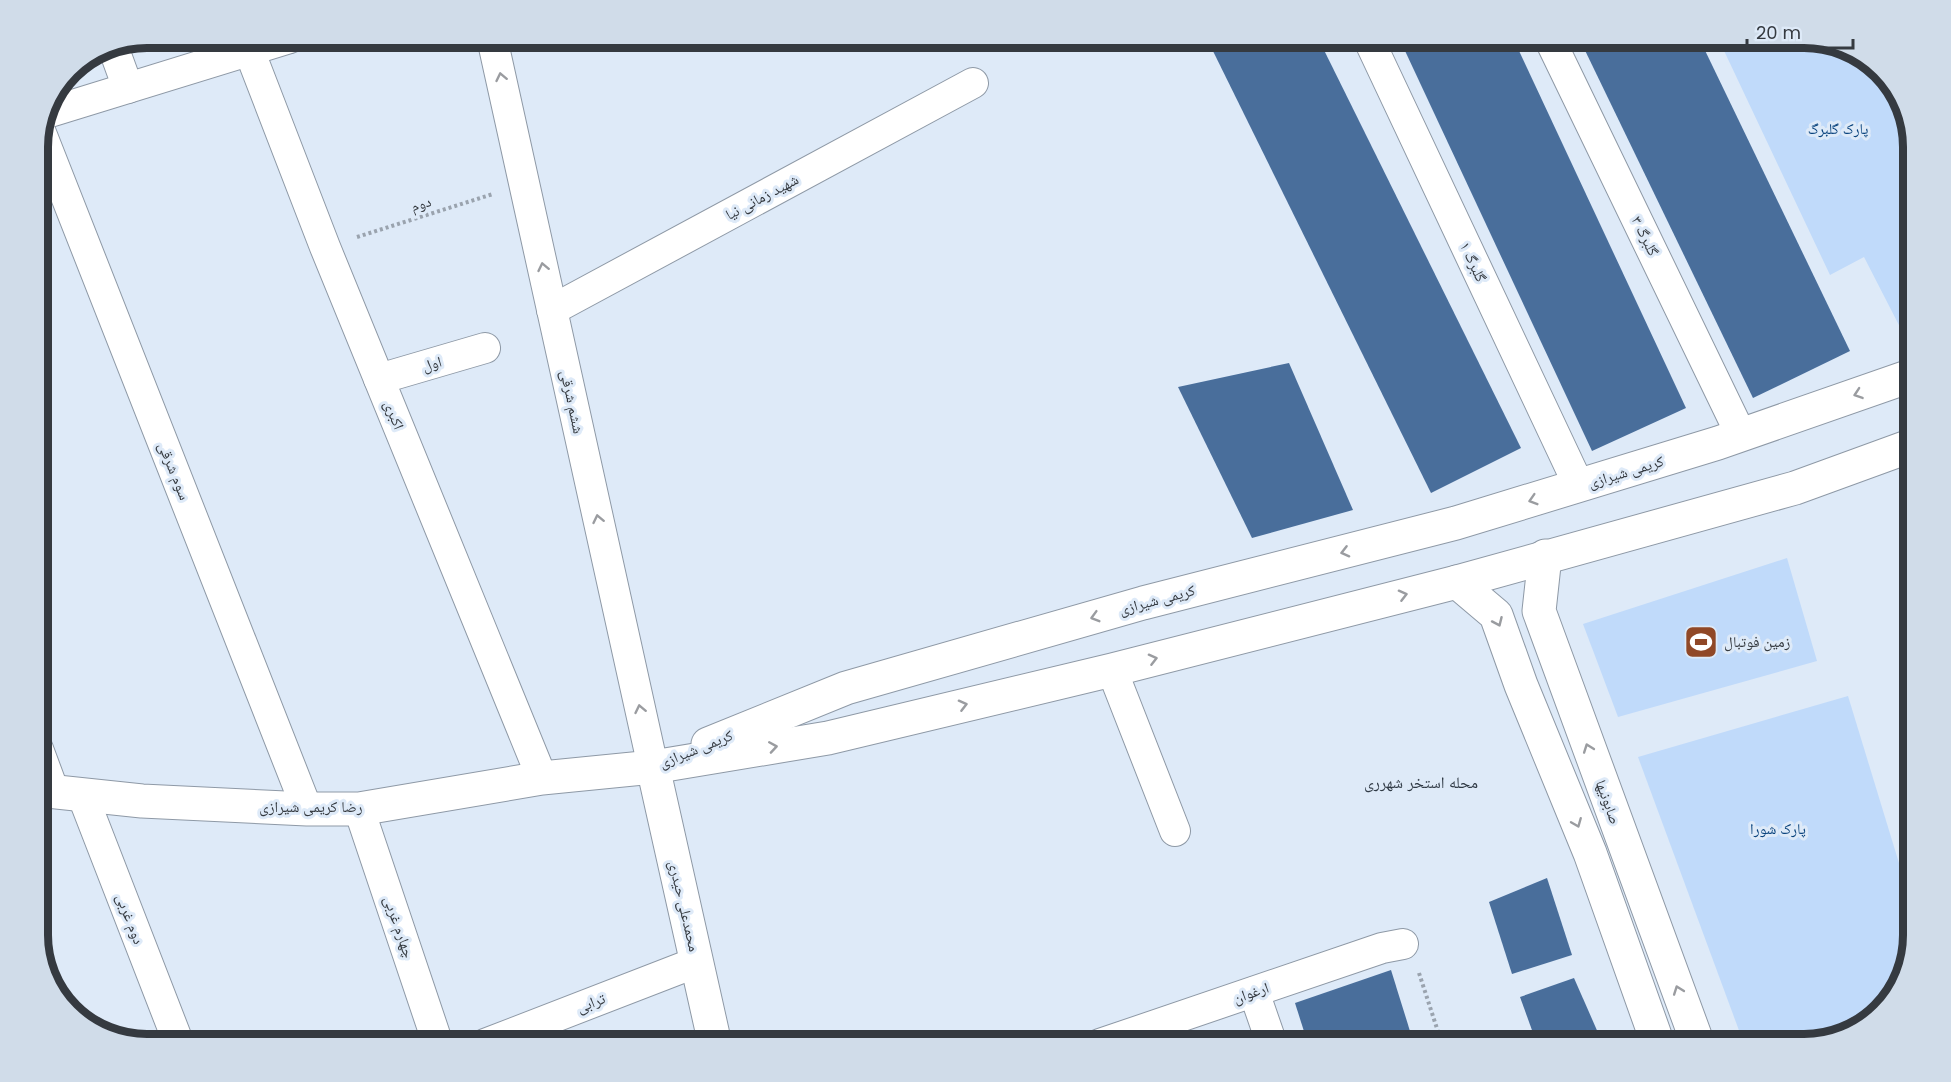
<svg xmlns="http://www.w3.org/2000/svg" width="1951" height="1082" font-family="Poppins,'Noto Naskh Arabic',sans-serif">
	<rect width="100%" height="100%" fill="#deeaf8"/>
	<!-- green -->
	<g fill="#c0dafa">
		<path d="M1718,38H1804L1859,52L1899,92L1913,140V332L1904,335L1864,257L1830,275Z"/>
		<path d="M1787,558L1817,661L1618,717L1583,624Z"/>
		<path d="M1848,696L1913,909V936L1899,990L1859,1030L1805,1044H1744L1638,757Z"/>
	</g>
	<!-- building -->
	<g fill="#496e9b">
		<path d="M1226,38H1318L1521,448L1431,493L1210,45Z"/>
		<path d="M1399,38H1513L1686,408L1592,451Z"/>
		<path d="M1579,38H1699L1850,351L1753,398Z"/>
		<path d="M1289,363L1353,510L1252,538L1178,387Z"/>
		<path d="M1547,878L1572,955L1512,974L1489,902Z"/>
		<path d="M1391,970L1414,1044H1308L1295,1003Z"/>
		<path d="M1574,978L1603,1044H1537L1520,997Z"/>
		<path d="M1223,1034L1227,1044H1193Z"/>
	</g>
	<g fill="none" stroke-linecap="round" stroke-linejoin="round">
		<defs>
			<g id="minor">
				<path d="M492,38L653,767"/>
				<path d="M1368,38L1579,486"/>
				<path d="M1549,38L1741,435"/>
				<path d="M112,44L128,88"/>
				<path d="M249,50L325,247L542,778"/>
				<path d="M50,112L290,38"/>
				<path d="M41,133L307,809"/>
				<path d="M552,310L973,83"/>
				<path d="M379,379L485,348"/>
				<path d="M1112,670L1175,831"/>
				<path d="M38,749L54,792"/>
				<path d="M82,794L179,1044"/>
				<path d="M359,809L438,1044"/>
				<path d="M1254,992L1272,1044"/>
				<path d="M485,1044L697,962"/>
				<path d="M1100,1044L1382,948L1403,944"/>
			</g>
			<g id="tertiary">
				<path d="M1545,556L1539,611L1698,1044"/>
				<path d="M1457,582L1496,615L1521,685L1590,853L1658,1044"/>
				<path d="M708,744L846,688L1143,603L1456,523L1718,443L1913,375"/>
				<path d="M653,767L715,1044"/>
				<path d="M38,790L142,801L307,809H359L542,778L653,767L828,738L1112,670L1457,582L1795,488L1913,445"/>
			</g>
		</defs>
		<!-- minor casing -->
		<use href="#minor" stroke="#8e99a6" stroke-width="32"/>
		<!-- tertiary casing -->
		<use href="#tertiary" stroke="#8e99a6" stroke-width="35"/>
		<!-- path -->
		<g stroke="#9aa3ae" stroke-width="4" stroke-dasharray="3 3" stroke-linecap="butt">
			<path d="M357,237L493,194"/>
			<path d="M1419,973L1442,1044"/>
		</g>
		<!-- minor -->
		<use href="#minor" stroke="#fff" stroke-width="30"/>
		<!-- tertiary -->
		<use href="#tertiary" stroke="#fff" stroke-width="33"/>
	</g>
	<!-- one-way arrows -->
	<defs><path id="oneway-chevron" d="M-2-3.5L2.5 0L-2 3.5" fill="none" stroke-width="1.6" stroke-linecap="round" stroke-linejoin="round" transform="scale(1.5)"/></defs>
	<g stroke="#9a9ca0">
		<use href="#oneway-chevron" transform="translate(501 77) rotate(-102)"/>
		<use href="#oneway-chevron" transform="translate(543 267) rotate(-102)"/>
		<use href="#oneway-chevron" transform="translate(1858 394) rotate(161)"/>
		<use href="#oneway-chevron" transform="translate(1533 500) rotate(163)"/>
		<use href="#oneway-chevron" transform="translate(598 519) rotate(-102)"/>
		<use href="#oneway-chevron" transform="translate(1345 552) rotate(166)"/>
		<use href="#oneway-chevron" transform="translate(1403 595) rotate(-14)"/>
		<use href="#oneway-chevron" transform="translate(1095 617) rotate(164)"/>
		<use href="#oneway-chevron" transform="translate(1498 622) rotate(66)"/>
		<use href="#oneway-chevron" transform="translate(1153 659) rotate(-14)"/>
		<use href="#oneway-chevron" transform="translate(963 705) rotate(-14)"/>
		<use href="#oneway-chevron" transform="translate(640 709) rotate(-102)"/>
		<use href="#oneway-chevron" transform="translate(773 747) rotate(-9)"/>
		<use href="#oneway-chevron" transform="translate(1588 748) rotate(-110)"/>
		<use href="#oneway-chevron" transform="translate(1577 823) rotate(68)"/>
		<use href="#oneway-chevron" transform="translate(1678 990) rotate(-110)"/>
	</g>
	<!-- icons -->
	<defs>
		<symbol id="stadium-square" viewBox="-11 -11 22 22"><rect x="-9" y="-9" width="18" height="18" rx="4" fill="#904827" stroke="#deeaf8"/><path d="M0-5a6.5 5 0 1 0 0 10a6.5 5 0 1 0 0-10ZM-3.5-1.8h7v3.6h-7Z" fill="#fff"/></symbol>
	</defs>
	<g fill-rule="evenodd">
		<use href="#stadium-square" x="1682" y="623" width="38" height="38"/>
	</g>
	<g text-anchor="middle" stroke-width="6" stroke-linejoin="round" paint-order="stroke">
		<!-- park labels -->
		<g font-size="15" fill="#09437d" stroke="#deeaf8">
			<text x="1838" y="134">پارک گلبرگ</text>
			<text x="1778" y="834">پارک شورا</text>
		</g>
		<!-- street labels -->
		<g font-size="15" fill="#353a40" stroke="#deeaf8">
			<text transform="translate(762 197) rotate(-28)" y="5">شهید زمانی نیا</text>
			<text transform="translate(421 204) rotate(-17)" y="5">دوم</text>
			<text transform="translate(1645 236) rotate(64)" y="5">گلبرگ ۳</text>
			<text transform="translate(1473 262) rotate(65)" y="5">گلبرگ ۱</text>
			<text transform="translate(432 364) rotate(-16)" y="5">اول</text>
			<text transform="translate(572 402) rotate(78)" y="5">ششم شرقی</text>
			<text transform="translate(394 415) rotate(68)" y="5">اکبری</text>
			<text transform="translate(174 471) rotate(68)" y="5">سوم شرقی</text>
			<text transform="translate(1626 472) rotate(-17)" y="5">کریمی شیرازی</text>
			<text transform="translate(1157 600) rotate(-15)" y="5">کریمی شیرازی</text>
			<text transform="translate(696 749) rotate(-22)" y="5">کریمی شیرازی</text>
			<text transform="translate(1608 802) rotate(70)" y="5">صابونیها</text>
			<text x="311" y="812">رضا کریمی شیرازی</text>
			<text transform="translate(684 906) rotate(77)" y="5">محمدعلی حیدری</text>
			<text transform="translate(130 919) rotate(69)" y="5">دوم غربی</text>
			<text transform="translate(399 927) rotate(71)" y="5">چهارم غربی</text>
			<text transform="translate(1251 993) rotate(-19)" y="5">ارغوان</text>
			<text transform="translate(591 1003) rotate(-21)" y="5">ترابی</text>
		</g>
		<!-- poi labels -->
		<g font-size="15" fill="#353a40" stroke="#deeaf8" text-anchor="start">
			<text x="1724" y="647">زمین فوتبال</text>
		</g>
		<!-- neighbourhood labels -->
		<g font-size="16" fill="#313b46" stroke="#deeaf8">
			<text x="1421" y="788">محله استخر شهرری</text>
		</g>
	</g>
	<!-- crop -->
	<path d="M0 0H1951V1082H0ZM147 48H1804A99 99 0 0 1 1903 147V935A99 99 0 0 1 1804 1034H147A99 99 0 0 1 48 935V147A99 99 0 0 1 147 48Z" fill="#d0dce9" fill-rule="evenodd"/>
	<path fill="none" stroke="#353a40" stroke-width="8" d="M147 48H1804A99 99 0 0 1 1903 147V935A99 99 0 0 1 1804 1034H147A99 99 0 0 1 48 935V147A99 99 0 0 1 147 48Z"/>
	<!-- scale -->
	<path d="M1747 39v9h106v-9" fill="none" stroke="#353a40" stroke-width="3"/>
	<text x="1756" y="39" font-size="18" fill="#353a40" stroke="#deeaf8" stroke-width="4.5" paint-order="stroke">20 m</text>
</svg>
